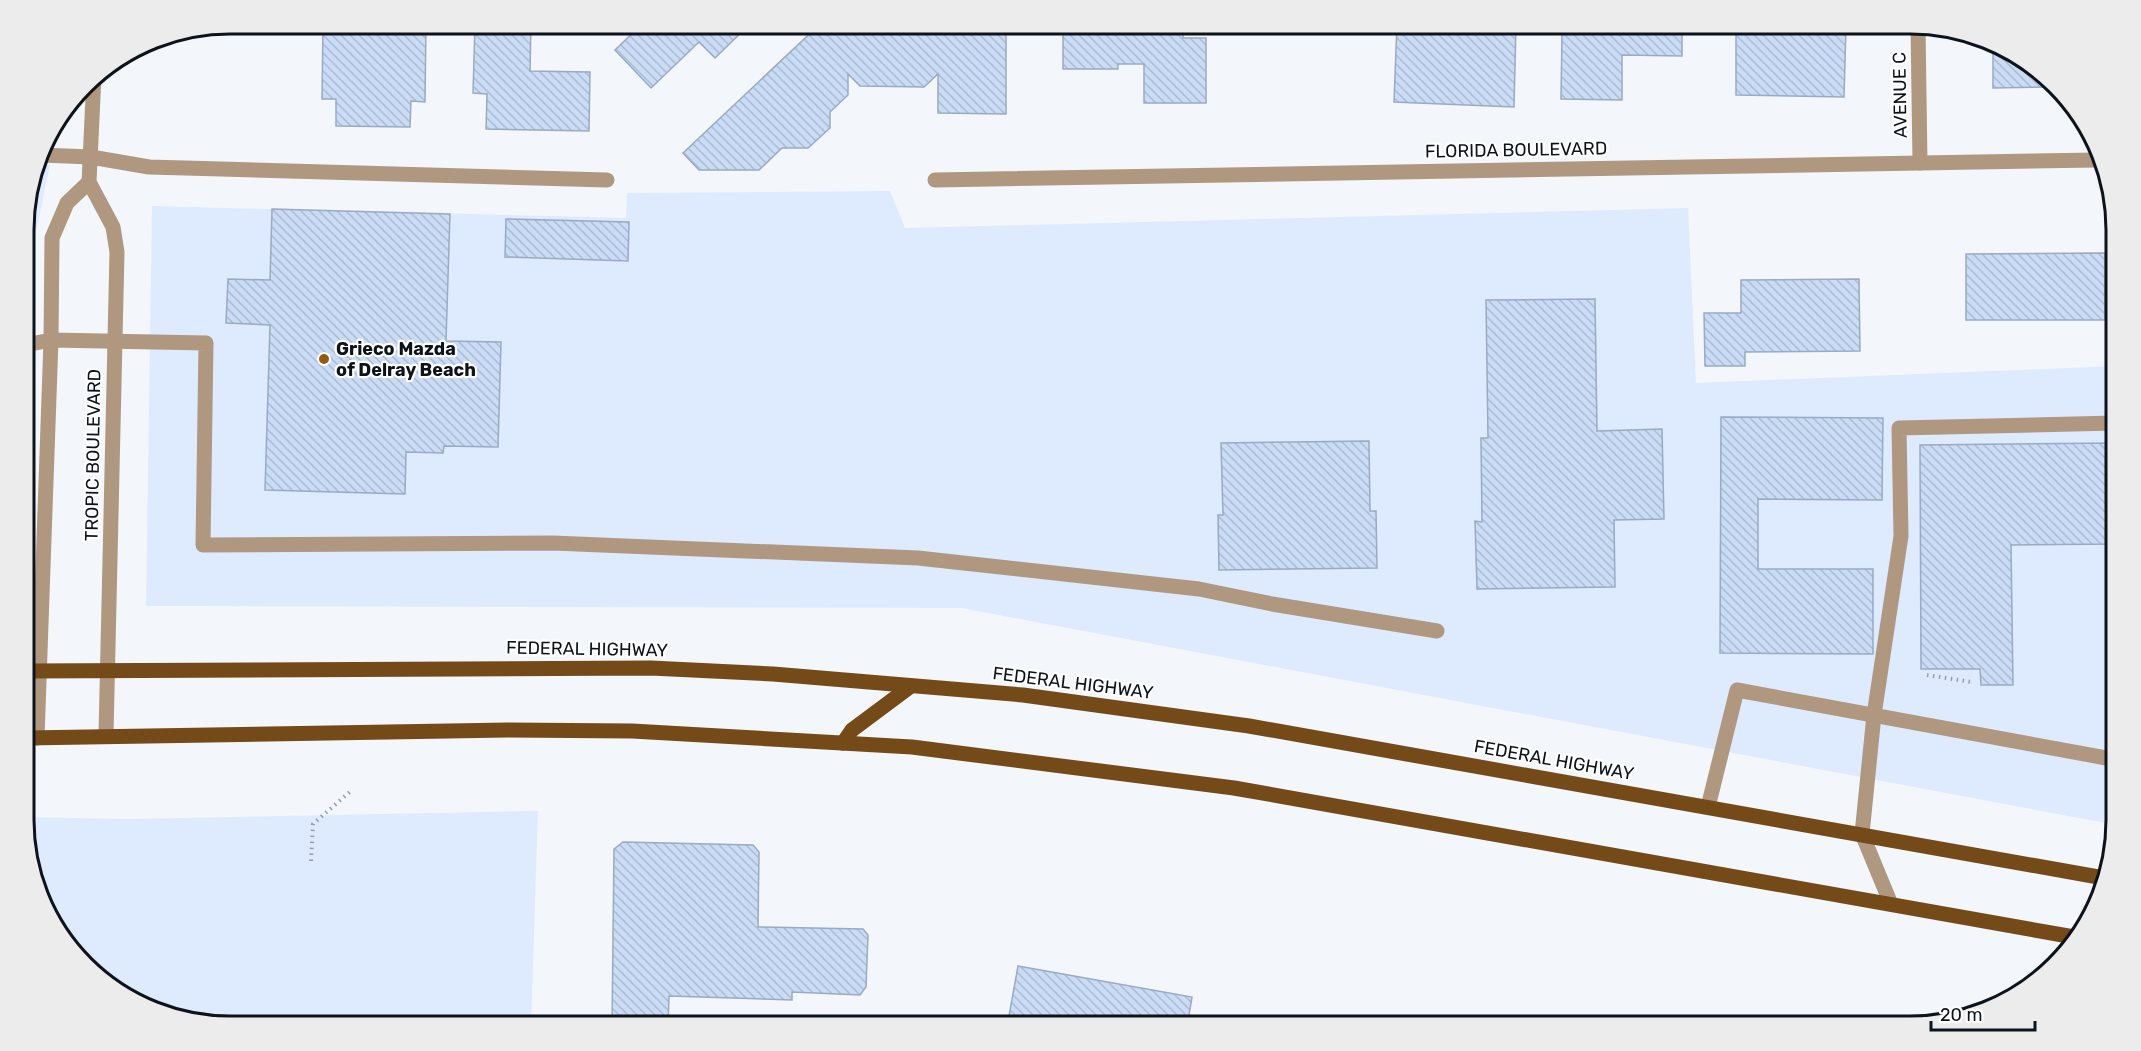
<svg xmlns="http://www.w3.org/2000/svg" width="2141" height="1051" font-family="Rubik,sans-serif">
	<defs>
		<pattern id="building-back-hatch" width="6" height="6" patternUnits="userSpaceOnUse" patternTransform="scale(1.5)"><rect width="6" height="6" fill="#cadbf5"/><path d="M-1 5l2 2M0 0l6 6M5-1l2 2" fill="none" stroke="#acbbd1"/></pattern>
	</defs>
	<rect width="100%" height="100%" fill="#f3f7fc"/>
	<!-- built -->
	<g fill="#deebfe">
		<path d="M39,165H50L25,284L24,217Z"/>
		<path d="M890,191L905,228L1688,208L1696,383L2116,366V825L961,608L146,606L152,206L626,218L627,193Z"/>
		<path d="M538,811L531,1027H231L140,1006L67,946L26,847V817L127,819Z"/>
	</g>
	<!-- building -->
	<g fill="url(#building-back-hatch)" stroke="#9aaac2" stroke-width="1.5">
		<path d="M323,24H426L425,102L411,101L410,127L336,126V99H322Z"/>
		<path d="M475,24H531L530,71L590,72L589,131L486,129L487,94L473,93Z"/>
		<path d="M642,24H641H750L715,58L699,42L651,88L615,50Z"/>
		<path d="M820,24H1006V114L938,113V74L924,87L860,86L848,74V95L830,112V128L808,148H782L759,170H699L683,153Z"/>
		<path d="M1063,24H1183V38H1206V103H1144V64H1118V69H1063Z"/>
		<path d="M1397,24H1516L1514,107L1394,102Z"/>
		<path d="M1577,24H1682V56L1622,55V100L1561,99L1562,32H1577Z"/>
		<path d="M1736,25L1846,27L1844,97L1736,95Z"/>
		<path d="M1993,43L2001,45L2053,87L1993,88Z"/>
		<path d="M272,209L450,214L446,341L501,342L498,447L444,446L443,453L406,452L405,494L265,490L270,325L226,323L228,279L270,280Z"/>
		<path d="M506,219L629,222L628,261L505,257Z"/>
		<path d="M2105,253V320H1966V254Z"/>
		<path d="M1859,279L1860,351L1745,352V366H1705L1704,313H1741V280Z"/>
		<path d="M1595,299L1597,431L1662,429L1664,519L1614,520L1615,587L1477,589L1475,521L1482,522L1481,438H1488L1486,300Z"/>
		<path d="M1721,417L1883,418L1882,500L1758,499V569H1873V654L1720,653Z"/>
		<path d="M1369,441L1370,511H1376L1377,568L1219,570L1218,515H1223L1221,443Z"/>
		<path d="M2116,443V544L2011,545L2013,685H1981L1980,669H1921L1920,445Z"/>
		<path d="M623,842L753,845L759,852L758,927L863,929L868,935L866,987L860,995L792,992V1000L669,996L668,1027H612L614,849Z"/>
		<path d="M1018,966L1192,997L1187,1027H1007Z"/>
	</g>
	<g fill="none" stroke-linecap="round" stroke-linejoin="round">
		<!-- path -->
		<g stroke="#999ea4" stroke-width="4" stroke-dasharray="1.5 4.5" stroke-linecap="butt">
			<path d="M1927,675L1972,682"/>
			<path d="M311,861L313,824L352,790"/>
		</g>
		<!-- lane -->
		<g stroke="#b09880" stroke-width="15">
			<path d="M41,155L91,157L149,167L607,180"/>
			<path d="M25,345L51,340L206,343L203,545L553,543L918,558L1199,589L1272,604L1437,631"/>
			<path d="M1708,807L1737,690L2117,760"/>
			<path d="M1891,904L1862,834L1874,715L1901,536L1899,428L2116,423"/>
		</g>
		<!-- street -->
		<g stroke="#b09880" stroke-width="15">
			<path d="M1918,26L1920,163"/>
			<path d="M94,76L89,182L113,227L117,252L106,735"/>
			<path d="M935,180L2097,160"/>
			<path d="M37,738L51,340L52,238L67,203L89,182"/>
		</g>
		<!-- primary -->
		<g stroke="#744b18" stroke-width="15">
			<path d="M25,671L651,668L773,674L1023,695L1249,726L2104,878"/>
			<path d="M26,738L508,730L632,731L912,747L1234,788L2074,937"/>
			<path d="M843,743L852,730L911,686"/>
		</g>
	</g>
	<!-- markers -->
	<circle fill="#925c12" stroke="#fff" stroke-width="2" cx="324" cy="359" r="6"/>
	<g text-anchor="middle" stroke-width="4.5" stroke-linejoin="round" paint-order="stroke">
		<!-- street labels -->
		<g font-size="18" fill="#0d131b" stroke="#fff">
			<text transform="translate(1900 95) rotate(-91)" y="6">AVENUE C</text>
			<text transform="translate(1516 150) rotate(-1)" y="6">FLORIDA BOULEVARD</text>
			<text transform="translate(93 455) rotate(-89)" y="6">TROPIC BOULEVARD</text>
			<text transform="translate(587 649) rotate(1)" y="6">FEDERAL HIGHWAY</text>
			<text transform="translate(1073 683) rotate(7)" y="6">FEDERAL HIGHWAY</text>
			<text transform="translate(1554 760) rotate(10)" y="6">FEDERAL HIGHWAY</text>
		</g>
		<!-- poi labels -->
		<g font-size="18" font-weight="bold" fill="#0d131b" stroke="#fff" text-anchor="start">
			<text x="336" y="355">Grieco Mazda<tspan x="336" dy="21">of Delray Beach</tspan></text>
		</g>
	</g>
	<!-- crop -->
	<path d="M0 0H2141V1051H0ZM230 34H1910A196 196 0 0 1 2106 230V820A196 196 0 0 1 1910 1016H230A196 196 0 0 1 34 820V230A196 196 0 0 1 230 34Z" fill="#ececed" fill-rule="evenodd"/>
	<path fill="none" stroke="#0d131b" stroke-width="3" d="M230 34H1910A196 196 0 0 1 2106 230V820A196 196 0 0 1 1910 1016H230A196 196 0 0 1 34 820V230A196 196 0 0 1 230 34Z"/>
	<!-- scale -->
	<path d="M1931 1021v9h104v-9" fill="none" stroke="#0d131b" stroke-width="3"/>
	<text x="1940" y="1021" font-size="18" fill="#0d131b" stroke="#ffffff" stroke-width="4.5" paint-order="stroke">20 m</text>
</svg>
